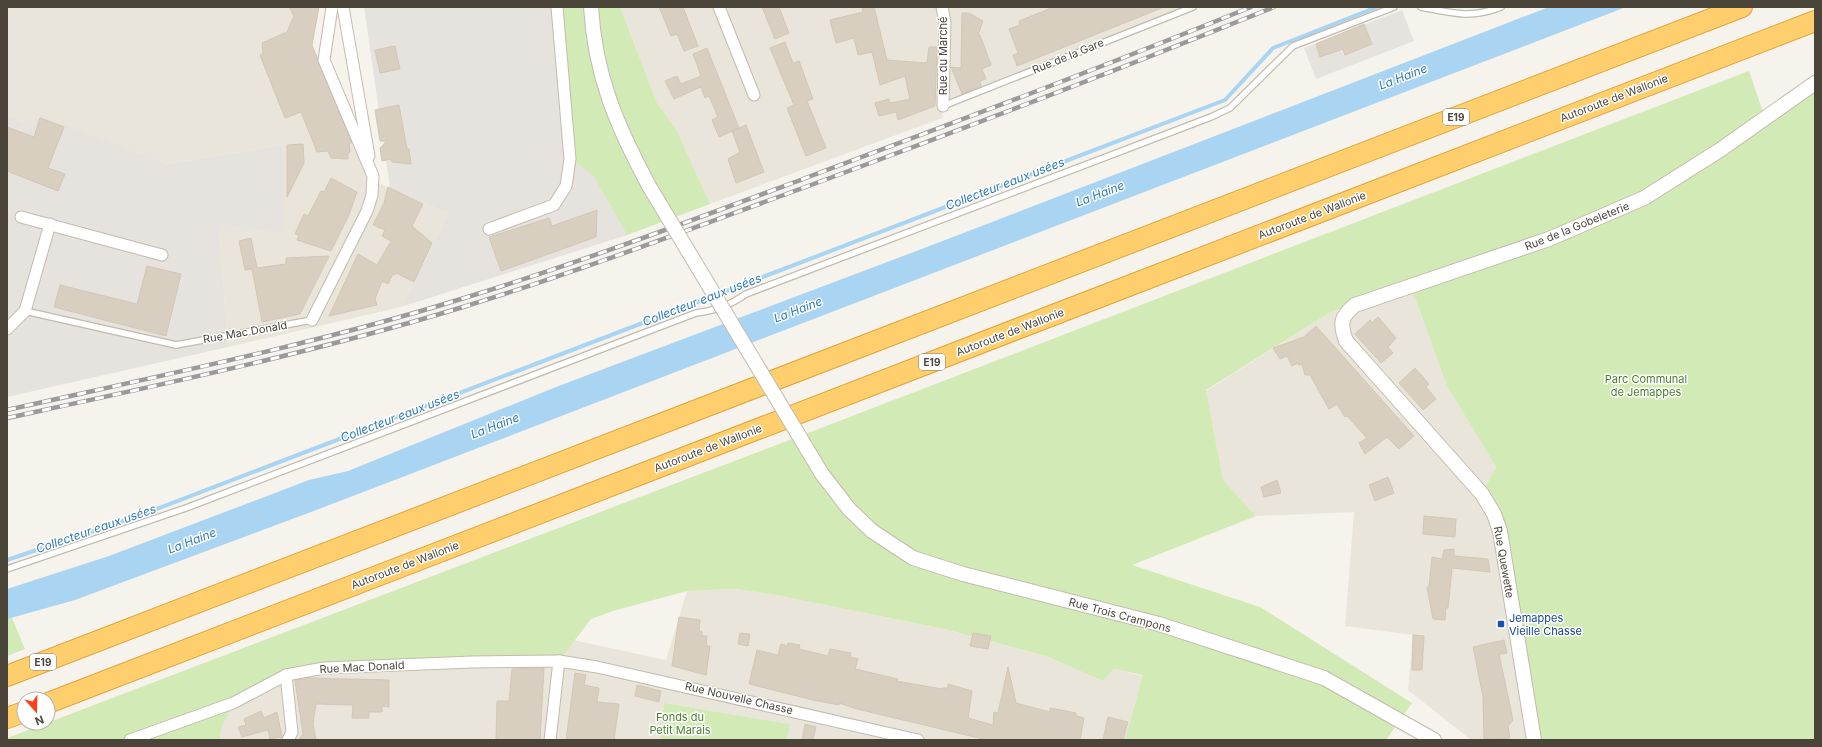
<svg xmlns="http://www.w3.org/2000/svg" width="1822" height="747" font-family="Inter,sans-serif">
	<rect width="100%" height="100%" fill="#f6f3ec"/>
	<!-- residential -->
	<g fill="#eae5da">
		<path d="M7,7H318L311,46L367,178L449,214L401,307L228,347L219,224L283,145L168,164L38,115L33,126L7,116Z"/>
		<path d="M620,7H1193L943,106L942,118L710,204L676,129L657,103Z"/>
		<path d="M1411,287L1447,386L1496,467L1482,494L1494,514L1534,740H1471L1408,690L1413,635L1345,626L1354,512L1256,516L1223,480L1206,391L1329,313Z"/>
		<path d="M735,589L771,594L943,629L1046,656L1103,681L1114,669L1143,676L1125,740H787L790,724L664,703L660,740H220L221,729L233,703L286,675L559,661L573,640L666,660L687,591Z"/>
	</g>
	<!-- industrial -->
	<g fill="#e6e2dd">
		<path d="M364,7H557L570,159L593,174L627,235L401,307L449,214L390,188Z"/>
		<path d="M1402,10L1414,41L1316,79L1304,48Z"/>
		<path d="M37,114L168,164L283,145L284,233L219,224L228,347L7,397V116L33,126Z"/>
	</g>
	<!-- green -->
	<g fill="#d2eab5">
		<path d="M557,7H620L657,103L676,129L710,204L627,235L593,175L570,159Z"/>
		<path d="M1749,71L1765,118L1644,198L1329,313L1206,390L1223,480L1256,516L1132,565L1260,607L1412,703L1386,740H1125L1143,675L1114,669L1103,681L1046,656L944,629L771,594L735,589L687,591L613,611L591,619L559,661L286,675L233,703L221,729L220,740H7V738L18,734L847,418Z"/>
		<path d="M1815,86V740H1534L1500,531L1482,494L1496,467L1447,386L1411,287L1644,202Z"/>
		<path d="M12,618L25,649L7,656V619Z"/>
		<path d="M664,703L790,724L787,740H660Z"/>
	</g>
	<!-- water -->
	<path fill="#a9d4f2" d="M1549,7H1626L319,509L75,600L7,619V589L109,556L309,480L348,471L556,387L927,247Z"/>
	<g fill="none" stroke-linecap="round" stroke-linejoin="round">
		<!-- stream -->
		<path stroke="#a9d4f2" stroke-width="4" d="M7,560L141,515L1225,100L1273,48L1377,7"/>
	</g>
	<!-- building -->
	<g fill="#d8cfc1" stroke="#d3c7b4">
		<path d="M289,7H319L312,45L352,143H349L350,152L348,153V159L331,158L328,151L317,152L301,112L285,118L260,55L263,53L262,43L287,32L294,16Z"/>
		<path d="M659,7H683L698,46L684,51L677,34L671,36Z"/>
		<path d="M762,7H779L789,33L775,39Z"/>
		<path d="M862,7H874L887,60L927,63L929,47H937L935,106L898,120L896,112L879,116L875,103L889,99L890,103L910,99L905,76L880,85L872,52L858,55L854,38L836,43L830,20L863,12Z"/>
		<path d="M1048,7H1164L1017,66L1013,55L1018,53L1009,29L1020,25L1019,21L1049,9Z"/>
		<path d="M962,13H969L983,21L978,35H980L991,65L982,69L986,79L980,81L981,86L962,94L951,67L961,68Z"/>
		<path d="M1364,24L1372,44L1345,55L1343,49L1320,57L1316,44Z"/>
		<path d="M785,42L793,63L799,61L813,99L807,101L826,148L806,156L787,108L794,105L770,48Z"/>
		<path d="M395,46L400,69L380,73L375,50Z"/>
		<path d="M707,48L739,128L719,137L712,120L718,117L709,96L705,98L701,87L674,99L665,81L677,76L681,84L701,76L693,54Z"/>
		<path d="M399,105L407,149H409L411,164L392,162L391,159L382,161L380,148L387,141H380L375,110Z"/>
		<path d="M40,118L64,127L48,168L65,174L58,191L7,171V127L34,137Z"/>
		<path d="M746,125L764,172L736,183L728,159L740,152L732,131Z"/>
		<path d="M303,144L304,163L287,197V145Z"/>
		<path d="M331,178L357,192L349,215L331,251L297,240L299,235L295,234L304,214L308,216L321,191L324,192Z"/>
		<path d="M388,187L423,204L412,226L432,243L414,282L396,273L395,275L393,274L388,284L382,281L375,299L377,305L329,316L358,254L377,265L391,241L382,236L385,230L373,225L384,203Z"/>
		<path d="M597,210L596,237L501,271L489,237L549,218L552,226Z"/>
		<path d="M251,238L257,268L286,264V258L329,256L300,314L262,322L252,269L245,270L239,241Z"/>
		<path d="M147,266L181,274L166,336L54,307L60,285L137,304Z"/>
		<path d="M1378,317L1396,338L1388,347L1393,353L1381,363L1355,334L1370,320L1372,323Z"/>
		<path d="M1316,326L1414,436L1399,449L1387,437L1365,454L1359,443L1367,438L1347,416L1345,417L1337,404L1329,409L1310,375H1305L1302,364L1299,365L1298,363L1292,366L1287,356L1280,359L1273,348L1304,337Z"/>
		<path d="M1415,368L1429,384L1426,387L1436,399L1423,410L1399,383Z"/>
		<path d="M1388,477L1394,493L1375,501L1369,485Z"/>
		<path d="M1277,480L1281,493L1264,497L1261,487Z"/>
		<path d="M1424,516L1456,519L1455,537L1423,534Z"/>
		<path d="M1454,549V556L1488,559L1490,572L1452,568L1448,608H1446L1445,620L1433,619L1427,587H1429L1432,557L1442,559L1444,550Z"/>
		<path d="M679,617L700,620L699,631L702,632V636H707L706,646H710L706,675L672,666Z"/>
		<path d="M740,633L750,634L748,646L738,644Z"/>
		<path d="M973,633L991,636L988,649L970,646Z"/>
		<path d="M1413,635L1424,636L1422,670H1412Z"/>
		<path d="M1504,640L1507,653L1499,654L1513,720L1508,726L1510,738L1484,739L1483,697L1473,647Z"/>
		<path d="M788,643L800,645L799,649L828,656L830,649L851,653L850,657L858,659L855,669L898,679L896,681L942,689L943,688H948V684L972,691L968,718L993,725L994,712L998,713L1008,667L1016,703L1050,712V708L1076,713V716L1084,718L1080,740H987L857,709L839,703V705L813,700L749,684L757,650L778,655L781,644L787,646Z"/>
		<path d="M544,668L540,740H496L497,701H509L512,669Z"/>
		<path d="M575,673L586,675L584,685L599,688L597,702L619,704L614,740H566Z"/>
		<path d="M308,678L389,680V707L382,706V712H369V718H352L353,705L316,704L313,724L316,740H299L303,734L295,680Z"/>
		<path d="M637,685L661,691L659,702L635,696Z"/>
		<path d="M261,711L264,718L277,712L282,737L270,739L268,730L242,737L238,727L246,725L244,719Z"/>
		<path d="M1108,717L1128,722L1123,740H1103Z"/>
		<path d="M805,724L816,727L813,740H802Z"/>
	</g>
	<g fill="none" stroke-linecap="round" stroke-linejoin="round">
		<defs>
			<g id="service">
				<path d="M1421,7C1451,13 1471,19 1501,7"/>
				<path d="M943,106L1193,7"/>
				<path d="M25,311L176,345L312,320"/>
				<path d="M7,569L186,508L696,313C714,311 732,304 746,294L1211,117L1230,108L1293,46L1394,7"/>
			</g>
			<g id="minor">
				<path d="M343,7L369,156"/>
				<path d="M719,7L754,95"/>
				<path d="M942,7L945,22L943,106"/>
				<path d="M21,217L162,255"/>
				<path d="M489,229L554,205L566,186L570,159L557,7"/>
				<path d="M312,320L367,211L372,195L373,176L324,60L332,7"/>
				<path d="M7,329L25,311L50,224"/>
				<path d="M286,675L292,732L288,740"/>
				<path d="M130,740L233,703L286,675L324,668L472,662L559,661L597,667L918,740"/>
				<path d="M550,740L559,661"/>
			</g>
			<g id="tertiary">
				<path d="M591,7C595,76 617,126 649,186"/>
				<path d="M822,474L849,509L872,531L913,558L963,574L1159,624L1324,678L1434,740"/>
				<path d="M1534,740L1500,531L1494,514L1482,494L1346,341C1340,324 1340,317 1355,305L1549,239L1644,198L1720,150L1815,83"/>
			</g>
			<g id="motorway">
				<path d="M7,676L1742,7"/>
				<path d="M48,703L1815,21"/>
				<path d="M7,718L24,712"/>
			</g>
		</defs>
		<!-- service casing -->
		<use href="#service" stroke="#c2bbae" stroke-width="8"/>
		<!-- minor casing -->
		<use href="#minor" stroke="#c2bbae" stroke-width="13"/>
		<!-- tertiary casing -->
		<use href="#tertiary" stroke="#c2bbae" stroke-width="16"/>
		<!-- motorway casing -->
		<use href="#motorway" stroke="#e0a43c" stroke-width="22"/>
		<!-- service -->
		<use href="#service" stroke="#fff" stroke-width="5.5"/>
		<!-- minor -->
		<use href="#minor" stroke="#fff" stroke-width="11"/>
		<!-- tertiary -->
		<use href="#tertiary" stroke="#fff" stroke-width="14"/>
		<!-- motorway -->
		<use href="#motorway" stroke="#ffcf6e" stroke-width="20"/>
		<defs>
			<g id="rail">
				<path d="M7,410C159,376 312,345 461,299C576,264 690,221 803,179C953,123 1103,67 1251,7"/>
				<path d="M7,418C160,385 313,353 463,307C580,271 696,227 811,185C966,128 1120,69 1274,7"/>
			</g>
		</defs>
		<!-- rail casing -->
		<use href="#rail" stroke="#9a9a9a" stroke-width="4.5"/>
		<!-- rail -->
		<use href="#rail" stroke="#fff" stroke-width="3" stroke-dasharray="9" stroke-linecap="butt"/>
		<defs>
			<path id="tertiary-bridge" d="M649,186L822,474"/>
		</defs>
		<!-- tertiary-bridge casing -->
		<use href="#tertiary-bridge" stroke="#c2bbae" stroke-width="16" stroke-linecap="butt"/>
		<!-- tertiary-bridge -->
		<use href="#tertiary-bridge" stroke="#fff" stroke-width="14"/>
	</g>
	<!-- markers -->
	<rect fill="#1a4fb4" stroke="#fff" stroke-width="1.5" x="1497" y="620" width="8" height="8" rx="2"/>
	<g text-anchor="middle" stroke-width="3" stroke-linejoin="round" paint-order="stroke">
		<!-- shield labels -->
		<g fill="#fff" stroke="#817c74" stroke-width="1">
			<rect x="1443" y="109" width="26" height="16" rx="3"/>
			<rect x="919" y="354" width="26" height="16" rx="3"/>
			<rect x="30" y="654" width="26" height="16" rx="3"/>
		</g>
		<g font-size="10" font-weight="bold" fill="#4b4439">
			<text x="1456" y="121">E19</text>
			<text x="932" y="366">E19</text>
			<text x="43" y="666">E19</text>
		</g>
		<!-- street labels -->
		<g font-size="11" fill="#4b4439" stroke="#fff">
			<text transform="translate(943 56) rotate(-90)" y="4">Rue du Marché</text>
			<text transform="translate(1068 56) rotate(-22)" y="4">Rue de la Gare</text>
			<text transform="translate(1614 98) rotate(-21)" y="4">Autoroute de Wallonie</text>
			<text transform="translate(1312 215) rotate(-21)" y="4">Autoroute de Wallonie</text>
			<text transform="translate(1577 226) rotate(-22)" y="4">Rue de la Gobeleterie</text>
			<text transform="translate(245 332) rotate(-10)" y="4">Rue Mac Donald</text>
			<text transform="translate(1010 332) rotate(-21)" y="4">Autoroute de Wallonie</text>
			<text transform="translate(708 448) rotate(-21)" y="4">Autoroute de Wallonie</text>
			<text transform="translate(1504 562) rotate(80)" y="4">Rue Quewette</text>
			<text transform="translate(405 565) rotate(-21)" y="4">Autoroute de Wallonie</text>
			<text transform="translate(1120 615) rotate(15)" y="4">Rue Trois Crampons</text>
			<text transform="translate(362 667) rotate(-3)" y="4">Rue Mac Donald</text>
			<text transform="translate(739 698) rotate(13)" y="4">Rue Nouvelle Chasse</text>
		</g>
		<!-- park labels -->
		<g font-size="11" fill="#4a7f2a" stroke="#fff">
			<text x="1646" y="383">Parc Communal<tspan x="1646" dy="13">de Jemappes</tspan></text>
			<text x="680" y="721">Fonds du<tspan x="680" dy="13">Petit Marais</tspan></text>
		</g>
		<!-- transit labels -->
		<g font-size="11" fill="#164399" stroke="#fff" text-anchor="start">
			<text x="1509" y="622">Jemappes<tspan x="1509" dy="13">Vieille Chasse</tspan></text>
		</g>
		<!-- water labels -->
		<g font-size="12" font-style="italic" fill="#2e7ab2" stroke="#fff">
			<text transform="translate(1403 77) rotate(-21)" y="4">La Haine</text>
			<text transform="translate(1005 184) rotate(-21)" y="4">Collecteur eaux usées</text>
			<text transform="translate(1100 194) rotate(-21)" y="4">La Haine</text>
			<text transform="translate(702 300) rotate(-21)" y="4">Collecteur eaux usées</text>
			<text transform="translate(798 310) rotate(-21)" y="4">La Haine</text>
			<text transform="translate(400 416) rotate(-21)" y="4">Collecteur eaux usées</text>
			<text transform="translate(495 426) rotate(-21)" y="4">La Haine</text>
			<text transform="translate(96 529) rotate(-19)" y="4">Collecteur eaux usées</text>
			<text transform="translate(192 541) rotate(-21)" y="4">La Haine</text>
		</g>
	</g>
	<!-- border -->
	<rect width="1822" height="747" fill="none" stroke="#4b4439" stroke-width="16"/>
	<!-- north arrow -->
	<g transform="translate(36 711) rotate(160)"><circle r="19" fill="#ffffff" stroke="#b7b4b0"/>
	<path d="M0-3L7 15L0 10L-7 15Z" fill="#fc3f1d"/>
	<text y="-6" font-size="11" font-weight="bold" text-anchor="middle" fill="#4b4439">N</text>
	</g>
</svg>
